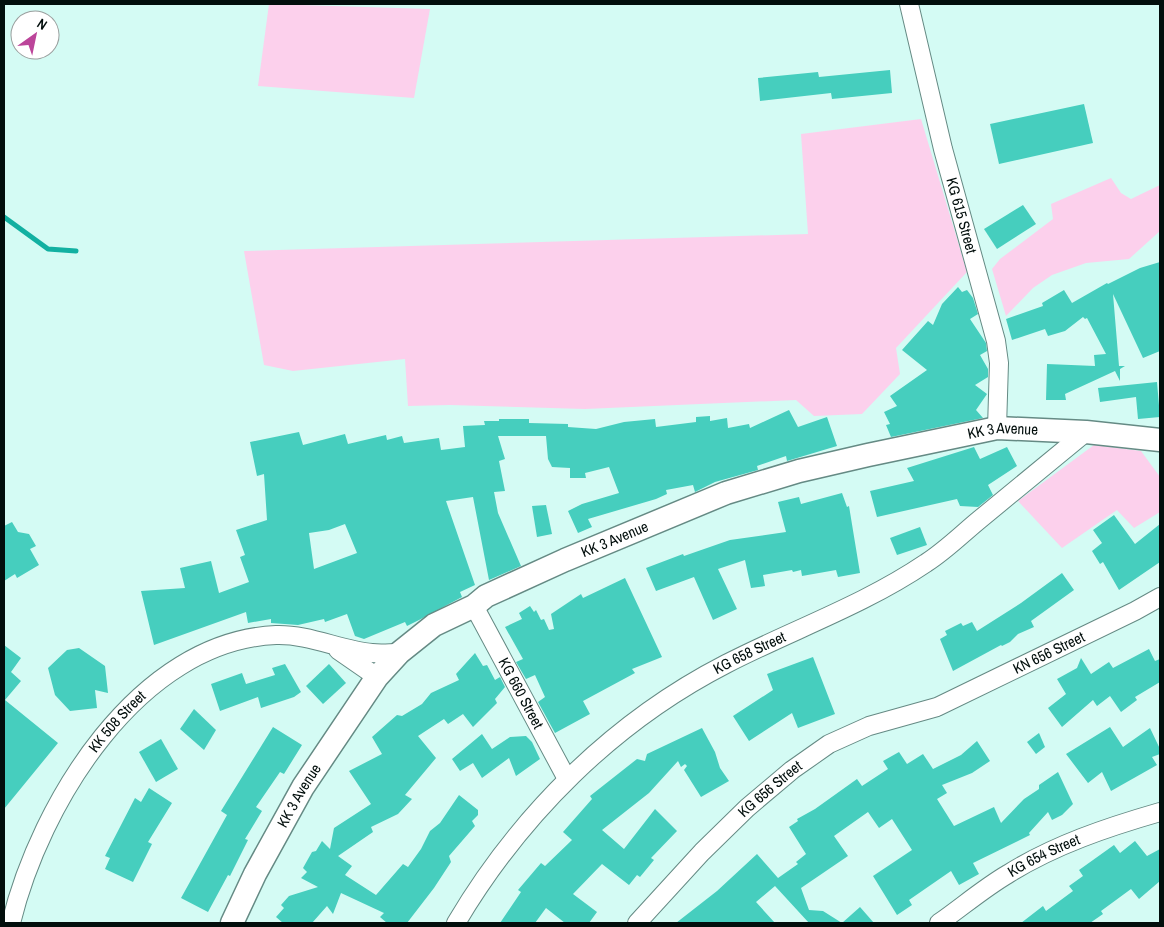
<svg xmlns="http://www.w3.org/2000/svg" width="1164" height="927" font-family="'Archivo Narrow',sans-serif">
	<rect width="100%" height="100%" fill="#d4fbf4"/>
	<!-- green -->
	<g fill="#fcd0ec">
		<path d="M269,4L430,9L414,98L258,86Z"/>
		<path d="M921,119L967,272L896,348L900,374L862,414L814,416L796,400L585,409L450,405L408,406L405,359L293,371L264,365L244,251L808,234L801,134Z"/>
		<path d="M1111,178L1121,193L1131,199L1160,185V231L1129,259L1086,263L1052,275L1033,288L1006,316L992,269L1000,259L1053,219L1051,204Z"/>
		<path d="M1094,445L1141,451L1160,477V512L1134,528L1117,510L1062,548L1018,501Z"/>
	</g>
	<g fill="none" stroke-linecap="round" stroke-linejoin="round">
		<!-- stream -->
		<path stroke="#12b0a1" stroke-width="5" d="M4,217L48,249L76,251"/>
	</g>
	<!-- building -->
	<g fill="#46cebe" fill-rule="evenodd">
		<path d="M890,70L892,93L832,99L831,93L760,101L758,78L818,72L819,77Z"/>
		<path d="M1084,104L1093,143L999,164L990,124Z"/>
		<path d="M1023,205L1036,224L997,249L984,229Z"/>
		<path d="M1160,262V351L1143,358L1113,294L1119,366H1125L1120,369V381L1115,371L1065,394L1066,400H1046L1047,364L1095,366L1094,355L1106,354L1087,318L1085,319L1083,317L1065,331L1048,336L1045,329L1012,340L1006,319L1043,306L1042,303L1064,290L1072,303L1107,283L1108,284L1140,268Z"/>
		<path d="M958,287L962,292L967,290L973,298L978,314L970,319L986,343L987,351L980,355L988,369V377L975,385L987,394L976,410L983,418L891,437L886,425L890,424L884,412L897,406L890,396L927,370L902,350L928,321L933,325L942,304Z"/>
		<path d="M1157,382L1160,417L1138,419L1136,397L1100,402L1098,388Z"/>
		<path d="M789,410L798,427L827,417L837,446L787,461L786,456L757,466L758,470L715,482L695,492L693,485L666,490L667,494L656,499L588,519L592,527L578,533L568,511L582,504L619,493L609,467L585,473L586,478H570V468L552,467L548,459L546,436H498L505,459L499,461L505,491L494,492L498,513L521,566L489,580L473,497L446,501L475,585L460,592L462,597L419,620L407,626L405,622L364,639L355,636L347,614L325,622L324,619L298,625L271,623V619L248,623L246,612L154,645L141,591L185,588L180,568L211,561L219,593L249,582L240,557L245,555L236,530L267,520L264,474L257,476L250,442L299,432L303,445L345,434L348,444L386,435L387,440L402,436L404,443L439,438L441,450L465,447L463,426L485,425L484,421H499V419H529V423L568,424V427L596,429L624,422L655,419L656,427L696,422V417L710,416V421L727,418L728,428L749,424L750,428ZM345,524L357,553L314,569L309,533L329,530Z"/>
		<path d="M974,447L980,459L1007,447L1017,466L988,485L993,495L978,507L960,506L957,499L877,517L870,491L914,481L907,468Z"/>
		<path d="M842,493L847,507L849,506L860,573L838,577L836,570L802,576L801,570L793,572L792,570L763,575L765,586L751,588L745,560L718,569L737,609L713,620L694,577L656,591L646,568L683,554L684,556L730,540L786,532L778,502L799,497L801,504Z"/>
		<path d="M546,505L552,534L537,537L532,506Z"/>
		<path d="M1114,515L1135,544L1160,524V562L1119,590L1103,562L1100,564L1092,551L1102,543L1093,530Z"/>
		<path d="M12,522L18,532L29,534L36,546L30,549L39,565L17,578L15,574L4,581V526Z"/>
		<path d="M920,527L927,545L897,555L890,538Z"/>
		<path d="M1062,573L1074,590L1031,621L1034,627L1018,634L1010,642L1002,646L1001,645L953,671L940,639L947,635L945,631L961,623L963,626L972,622L977,631L1021,603Z"/>
		<path d="M625,578L662,657L632,669L635,673L583,701L590,714L555,733L538,702L545,697L535,675L526,679L516,662L523,659L505,627L522,619L519,613L530,606L534,612L536,610L541,620L544,619L549,630L554,629L551,614L581,594L583,598Z"/>
		<path d="M4,645L21,658L11,672L21,681L5,700L58,743L4,809Z"/>
		<path d="M79,648L105,666L108,693L95,690L97,708L70,711L55,695L48,668L67,650Z"/>
		<path d="M1149,649L1155,661L1160,659V682L1135,697L1137,700L1121,712L1110,696L1097,706L1093,700L1062,727L1048,708L1066,694L1057,679L1077,668L1081,658L1091,674L1109,662L1113,668Z"/>
		<path d="M475,653L483,666L487,665L495,680L500,677L505,687L495,699L497,703L473,727L463,714L448,724L444,719L418,736L436,758L405,795L412,799L398,814L371,827L373,832L338,856L352,866L345,875L376,895L403,864L408,867L421,849L430,831L440,823L459,795L478,810V815L472,821L475,826L449,856L451,862L434,888L407,923H387L380,917L384,913L341,893L333,914L327,906L312,923H283L276,917L284,908L281,905L289,896L318,887L301,878L307,872L303,868L312,852L316,851L322,841L330,849L334,828L371,804L349,771L382,754L372,737L397,715L402,716L422,704L431,693L459,680L456,674Z"/>
		<path d="M813,657L835,714L798,728L792,713L749,741L733,716L773,690L767,674Z"/>
		<path d="M285,664L301,692L294,697L261,708L258,697L220,711L211,684L242,673L246,684L275,675L272,668Z"/>
		<path d="M329,664L346,683L323,704L306,686Z"/>
		<path d="M194,709L216,730L204,750L180,729Z"/>
		<path d="M273,727L302,745L284,774L280,772L256,807L262,811L245,839L248,840L230,876L228,875L208,912L181,898L227,815L221,811Z"/>
		<path d="M1110,727L1123,747L1150,728L1160,749V754L1152,757L1157,765L1111,791L1102,772L1088,783L1066,754Z"/>
		<path d="M702,728L715,752L720,768L729,781L701,797L684,770L687,766L685,764L681,767L678,761L649,793L602,830L624,849L655,809L677,831L651,858L654,860L640,877L637,875L629,885L602,864L573,894L597,912L589,923H565L546,908L535,923H500L521,892L518,890L541,863L545,866L572,840L563,832L592,799L590,796L637,759L645,761L647,754Z"/>
		<path d="M1039,733L1045,747L1036,754L1027,742Z"/>
		<path d="M482,734L492,749L510,737L526,736L532,742L540,759L516,776L509,758L482,778L473,763L460,771L452,759Z"/>
		<path d="M161,739L178,769L156,782L139,752Z"/>
		<path d="M977,741L990,761L972,773L942,785L947,793L937,799L954,826L994,807L1001,823L1024,799L1039,789V785L1058,772L1073,804L1062,815L1052,820L1048,812L1029,833L1030,835L973,863L979,874L959,885L951,871L909,900L912,905L897,915L873,876L912,850L892,819L879,828L868,812L834,836L848,856L801,888L809,910L823,911L842,923L860,907L874,923H809L775,886L756,902L775,923H676L717,891L757,854L778,878L798,864L796,862L806,854L789,827L798,821L797,819L815,809L857,779L862,786L888,769L883,761L899,752L907,764L923,754L933,769L961,755Z"/>
		<path d="M149,788L172,803L148,842L152,844L133,882L105,869L110,858L105,856L135,798L141,802Z"/>
		<path d="M1135,841L1147,856L1160,849V881L1139,899L1131,889L1101,911L1103,914L1090,923H1021L1043,906L1046,911L1073,891L1069,886L1083,876L1079,870L1114,845L1120,853Z"/>
	</g>
	<g fill="none" stroke-linecap="round" stroke-linejoin="round">
		<defs>
			<g id="minor">
				<path id="s1" d="M909,4L943,149L996,341L999,363L997,428"/>
				<path id="s2" d="M474,606L567,779"/>
				<path d="M338,650L377,677"/>
				<path id="s3" d="M11,923C40,804 138,641 276,635C309,634 340,650 372,653C381,654 390,653 399,653"/>
				<path id="s4" d="M456,923C520,815 613,722 726,664C792,630 864,605 926,563C945,551 962,534 979,520C1015,490 1051,461 1086,432"/>
				<path id="s5" d="M637,923L702,852L747,808L792,770L829,744L869,726L937,707L1135,611L1160,597"/>
				<path id="s6" d="M939,923C962,907 984,888 1008,874C1054,845 1108,827 1160,812"/>
			</g>
			<g id="tertiary">
				<path id="s7" d="M232,923L255,874L303,787L377,677L399,653L434,625L474,606L486,596L565,560L726,493L799,471L868,455L997,428L1086,432L1160,440"/>
			</g>
		</defs>
		<!-- minor casing -->
		<use href="#minor" stroke="#658a84" stroke-width="20"/>
		<!-- tertiary casing -->
		<use href="#tertiary" stroke="#658a84" stroke-width="25"/>
		<!-- minor -->
		<use href="#minor" stroke="#fff" stroke-width="18"/>
		<!-- tertiary -->
		<use href="#tertiary" stroke="#fff" stroke-width="22"/>
	</g>
	<g text-anchor="middle" stroke-width="4.5" stroke-linejoin="round" paint-order="stroke">
		<!-- street labels -->
		<g font-size="15" fill="#020e0c" stroke="#fff">
			<text dy="5" stroke="none"><textPath href="#s1" startOffset="218">KG 615 Street</textPath></text>
			<text dy="5" stroke="none"><textPath href="#s7" startOffset="969">KK 3 Avenue</textPath></text>
			<text dy="5" stroke="none"><textPath href="#s7" startOffset="564">KK 3 Avenue</textPath></text>
			<text dy="5" stroke="none"><textPath href="#s4" startOffset="405">KG 658 Street</textPath></text>
			<text dy="5" stroke="none"><textPath href="#s5" startOffset="502">KN 656 Street</textPath></text>
			<text dy="5" stroke="none"><textPath href="#s2" startOffset="99">KG 660 Street</textPath></text>
			<text dy="5" stroke="none"><textPath href="#s3" startOffset="230">KK 508 Street</textPath></text>
			<text dy="5" stroke="none"><textPath href="#s5" startOffset="189">KG 656 Street</textPath></text>
			<text dy="5" stroke="none"><textPath href="#s7" startOffset="144">KK 3 Avenue</textPath></text>
			<text dy="5" stroke="none"><textPath href="#s6" startOffset="125">KG 654 Street</textPath></text>
		</g>
	</g>
	<!-- border -->
	<rect width="1164" height="927" fill="none" stroke="#020e0c" stroke-width="10"/>
	<!-- north arrow -->
	<g transform="translate(35 35) rotate(33)"><circle r="24" fill="#ffffff" stroke="#9a9f9e"/>
	<path d="M0-4L9 19L0 12L-9 19Z" fill="#bc459a"/>
	<text y="-8" font-size="14" font-weight="bold" text-anchor="middle" fill="#020e0c">N</text>
	</g>
</svg>
